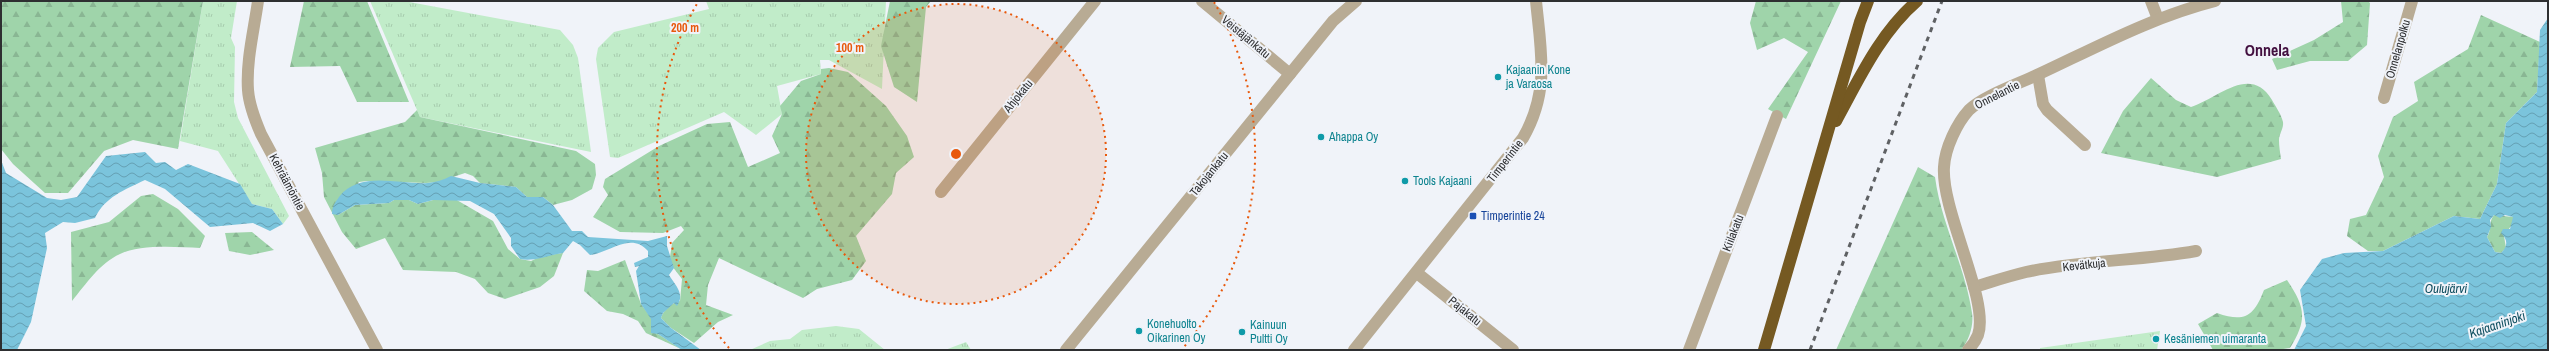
<svg xmlns="http://www.w3.org/2000/svg" width="2549" height="351" font-family="'Archivo Narrow',sans-serif">
	<defs>
		<pattern id="grass-tufts" width="24" height="20" patternUnits="userSpaceOnUse"><rect width="24" height="20" fill="#c1ecc9"/><path d="M3 7l-1-3M5 7V3M7 7l1-3M15 17l-1-3M17 17v-4M19 17l1-3" fill="none" stroke="#a6cbad"/></pattern>
		<pattern id="forest-firs" width="22" height="20" patternUnits="userSpaceOnUse"><rect width="22" height="20" fill="#9fd4aa"/><path d="M5 1l3.5 6h-7zM16 11l3.5 6h-7z" fill="#89b693"/></pattern>
		<pattern id="water-waves" width="16" height="10" patternUnits="userSpaceOnUse"><rect width="16" height="10" fill="#7bc4dc"/><path d="M0 5q4-4 8 0t8 0" fill="none" stroke="#65a0b3"/></pattern>
	</defs>
	<rect width="100%" height="100%" fill="#f0f3f9"/>
	<!-- grass -->
	<g fill="url(#grass-tufts)">
		<path d="M203,1H237L231,38L235,47L234,102L238,118L289,216L283,224L272,209L252,204L218,151L180,141Z"/>
		<path d="M370,1H404L560,30L573,45L578,58L591,152L420,117Z"/>
		<path d="M706,1H886L882,89L829,60H820L821,74L777,86L782,114L756,135L724,112L618,158L610,157L596,59L598,48L614,32L709,9Z"/>
		<path d="M836,326L859,329L885,350H750L770,341L790,339L802,330Z"/>
		<path d="M2160,331L2157,350H2040V348Z"/>
		<path d="M966,342L971,350H945Z"/>
	</g>
	<!-- forest -->
	<g fill="url(#forest-firs)">
		<path d="M1,1H203L178,149L133,140L104,151L68,193H45L13,164L1,149Z"/>
		<path d="M304,1H367L409,102H357L340,66L290,67Z"/>
		<path d="M890,1H931L926,7L917,102L894,87L881,46Z"/>
		<path d="M1756,1H1841L1786,119L1768,109L1808,52L1784,38L1757,50L1750,23Z"/>
		<path d="M2341,1H2368L2370,3L2367,45L2348,61H2310L2277,70L2272,59L2314,40L2343,22Z"/>
		<path d="M2481,15L2540,42L2537,92L2506,123L2497,184L2480,219L2454,216L2383,251H2368L2347,236L2350,219L2366,215L2384,177L2378,156L2393,117L2418,101L2414,82L2468,49Z"/>
		<path d="M829,68L848,72L886,106L907,136L914,157L896,173L892,194L856,236L866,261L852,280L817,289L803,298L719,258L708,285L706,305L733,315L718,322L694,343L671,328L661,318C664,309 672,303 680,301L682,279L672,266L670,257L672,243L684,230L681,226L663,233L620,232L593,217L608,195L603,187L605,179L659,146L707,124L730,122L748,167L780,153L772,136L782,114L780,106L801,81L821,74V69Z"/>
		<path d="M2151,78L2176,100L2191,107C2219,98 2250,64 2272,100C2276,107 2281,114 2283,122C2284,128 2279,134 2279,140C2279,146 2280,152 2281,159L2217,177L2101,153L2123,111Z"/>
		<path d="M417,110L420,117L576,151L595,164L596,175L592,189L572,200L553,205L543,197H527L516,187L480,183L473,176L465,173L438,182L426,183L367,181L359,182L338,215L355,205L389,203L394,200H409L418,204L433,200L455,199L493,221L508,249L520,259L531,261L542,256L563,253L554,276L540,287L505,299L488,293L475,279L456,272L403,270L385,238L356,249L342,232L324,197L322,173L315,148L405,122Z"/>
		<path d="M1918,167L1935,177C1941,223 1965,266 1972,313C1974,325 1969,341 1961,350H1836Z"/>
		<path d="M153,194L178,209L205,236L200,248C177,247 140,244 120,254C100,263 86,284 72,301L71,232L109,222L141,196Z"/>
		<path d="M2494,215L2513,217V223L2504,236L2506,248L2501,253L2495,252L2487,237C2492,230 2488,222 2494,215Z"/>
		<path d="M252,232L274,250L250,255L229,251L225,233Z"/>
		<path d="M625,260L641,304L652,319L658,334L681,349L646,333L638,321L623,314L607,311L584,291L587,270L598,271Z"/>
		<path d="M2287,280C2305,307 2308,319 2290,348L2277,350H2213L2198,324L2217,313C2245,323 2254,316 2264,290Z"/>
	</g>
	<!-- water -->
	<g fill="url(#water-waves)" fill-rule="evenodd">
		<path d="M2548,18V350H2294L2306,326L2300,290L2322,259L2344,253L2383,251L2454,216L2480,219L2497,184L2506,123L2537,92L2540,30ZM2494,215L2500,218L2505,215L2513,217L2510,229H2503L2501,233C2508,240 2508,246 2501,253L2495,252L2487,237L2491,227L2490,220Z"/>
		<path d="M145,152L156,163L165,162L176,170L188,164L240,184L252,204L272,209L283,224L270,231L253,223L210,227L165,189L145,180C124,190 105,197 95,218L75,223L63,222L45,233L47,248L31,322L17,350H1V160L6,173L47,198L61,200L77,197L106,156Z"/>
		<path d="M451,176L480,183L516,187L527,197H543L553,205L572,231H582L588,237L648,241L667,236V246L674,268L669,275C676,286 685,294 677,306L674,303L663,313L661,318L671,328L701,350H682L658,334L651,333V319L641,304L636,271L639,266L635,267L634,263L648,257V251C631,231 609,253 590,255L580,245L573,241L563,253C549,255 534,262 520,259L511,246V238L494,214L470,201L433,200L418,204L409,200H394L389,203L355,205L338,215L332,214C332,206 335,203 339,197C360,170 399,185 428,183C436,182 443,180 451,176Z"/>
	</g>
	<g fill="none" stroke-linecap="round" stroke-linejoin="round">
		<!-- minor -->
		<g stroke="#b8ab94" stroke-width="12">
			<path d="M258,1C254,30 246,61 248,90C249,105 255,120 261,134L377,350"/>
			<path d="M1202,1L1290,74"/>
			<path d="M2151,1L2158,19"/>
			<path d="M2038,75L2043,104L2047,110L2085,145"/>
			<path d="M2384,98L2412,1"/>
			<path d="M941,192L1095,1"/>
			<path d="M1417,273L1513,350"/>
			<path d="M1974,287C1991,282 2009,276 2026,272C2082,260 2140,261 2196,251"/>
			<path d="M1066,350L1333,21L1356,1"/>
			<path d="M1354,350L1523,138C1550,91 1541,52 1536,1"/>
			<path d="M1689,350L1777,116"/>
			<path d="M1968,350C1972,346 1976,340 1978,335C1990,301 1941,211 1944,167C1945,148 1957,123 1969,110C1983,96 2018,84 2037,75C2095,48 2152,17 2215,1"/>
		</g>
		<!-- highway -->
		<g stroke="#755922" stroke-width="12">
			<path d="M1836,121C1859,79 1880,33 1917,1"/>
			<path d="M1764,350L1860,22L1868,1"/>
		</g>
		<!-- rail -->
		<path stroke="#5f6164" stroke-width="3" stroke-dasharray="5 5" stroke-linecap="butt" d="M1810,350L1942,1"/>
	</g>
	<!-- distance rings -->
	<circle cx="956" cy="154" r="150" fill="#e8590c" fill-opacity=".12"/>
	<g fill="none" stroke="#e8590c" stroke-width="2" stroke-dasharray="2 4">
		<circle cx="956" cy="154" r="150"/>
		<path d="M729 348A299 299 0 0 1 698 2M1214 2A299 299 0 0 1 1183 348"/>
	</g>
	<!-- markers -->
	<g fill="#0f9aa8" stroke="#f0f3f9" stroke-width="1.5">
		<circle cx="1498" cy="77" r="4"/>
		<circle cx="1321" cy="137" r="4"/>
		<circle cx="1405" cy="181" r="4"/>
		<circle cx="1139" cy="331" r="4"/>
		<circle cx="1242" cy="332" r="4"/>
		<circle cx="2156" cy="339" r="4"/>
	</g>
	<rect fill="#1a4fb4" stroke="#f0f3f9" stroke-width="1.5" x="1469" y="212" width="8" height="8" rx="2"/>
	<g text-anchor="middle" stroke-width="4" stroke-linejoin="round" paint-order="stroke">
		<!-- street labels -->
		<g font-size="12" fill="#2e2f31" stroke="#f0f3f9">
			<text transform="translate(1246 37) rotate(40)" y="4">Veistäjänkatu</text>
			<text transform="translate(2398 49) rotate(-74)" y="4">Onnelanpolku</text>
			<text transform="translate(1997 95) rotate(-27)" y="4">Onnelantie</text>
			<text transform="translate(1018 96) rotate(-51)" y="4">Ahjokatu</text>
			<text transform="translate(1505 161) rotate(-52)" y="4">Timperintie</text>
			<text transform="translate(1209 174) rotate(-51)" y="4">Takojankatu</text>
			<text transform="translate(287 182) rotate(62)" y="4">Kehräämöntie</text>
			<text transform="translate(1733 233) rotate(-69)" y="4">Kiilakatu</text>
			<text transform="translate(2084 265) rotate(-6)" y="4">Kevätkuja</text>
			<text transform="translate(1465 311) rotate(39)" y="4">Pajakatu</text>
		</g>
		<!-- culture labels -->
		<g font-size="12" fill="#0d838f" stroke="#f0f3f9" text-anchor="start">
			<text x="1506" y="74">Kajaanin Kone<tspan x="1506" dy="14">ja Varaosa</tspan></text>
			<text x="1329" y="141">Ahappa Oy</text>
			<text x="1413" y="185">Tools Kajaani</text>
			<text x="1147" y="328">Konehuolto<tspan x="1147" dy="14">Oikarinen Oy</tspan></text>
			<text x="1250" y="329">Kainuun<tspan x="1250" dy="14">Pultti Oy</tspan></text>
			<text x="2164" y="343">Kesäniemen uimaranta</text>
		</g>
		<!-- transit labels -->
		<g font-size="12" fill="#164399" stroke="#f0f3f9" text-anchor="start">
			<text x="1481" y="220">Timperintie 24</text>
		</g>
		<!-- water labels -->
		<g font-size="13" font-style="italic" fill="#0f4e5f" stroke="#f0f3f9">
			<text x="2446" y="293">Oulujärvi</text>
			<text transform="translate(2497 324) rotate(-19)" y="5">Kajaaninjoki</text>
		</g>
		<!-- district labels -->
		<g font-size="16" font-weight="bold" fill="#431040" stroke="#f0f3f9">
			<text x="2267" y="56">Onnela</text>
		</g>
	</g>
	<circle cx="956" cy="154" r="6" fill="#e8590c" stroke="#f0f3f9" stroke-width="2"/>
	<g font-size="12" text-anchor="middle" font-weight="bold" fill="#e8590c" stroke="#f0f3f9" stroke-width="4" stroke-linejoin="round" paint-order="stroke">
		<text x="685" y="32">200 m</text>
		<text x="850" y="52">100 m</text>
	</g>
	<!-- border -->
	<rect width="2549" height="351" fill="none" stroke="#2e2f31" stroke-width="4"/>
</svg>
